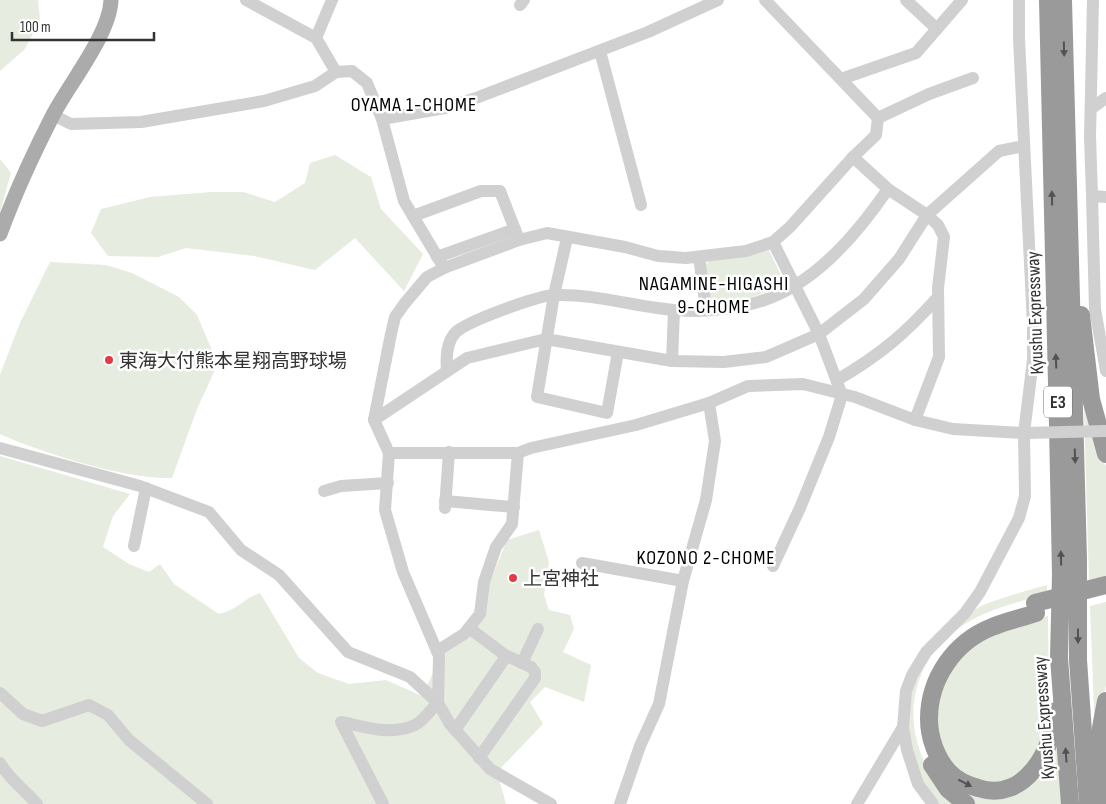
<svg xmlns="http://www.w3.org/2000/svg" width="1106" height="804" font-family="'Sofia Sans Condensed','Noto Sans JP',sans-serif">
	<rect width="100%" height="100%" fill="#fff"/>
	<!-- green -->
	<g fill="#e6ecdf">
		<path d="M0,0H38L40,20L25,49L0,71Z"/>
		<path d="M335,155L371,177L381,209L423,254L404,291L355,238L315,270L254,256L186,248L158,257L108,256L91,233L101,209L150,197L211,192H243L275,202L305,183L310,163Z"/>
		<path d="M0,159L11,173L0,212Z"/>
		<path d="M768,248L785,284C769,291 725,311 709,301L706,264L709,261Z"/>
		<path d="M50,262L106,265L132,273L179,297L197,315L211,348L214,372L197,409L172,478C127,480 42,453 0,434V375L20,323Z"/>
		<path d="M1084,409H1088L1095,437L1106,467V579L1089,582Z"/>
		<path d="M0,456L130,494L113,516L103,547L129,564L149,572L160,564L174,584L219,614C236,611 243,599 260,593L299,658L318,673L349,684L386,680L422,696L443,652L468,637L507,540L539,530L549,562L544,595L549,610L570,615L574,629L563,652L591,665L584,702L545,687L530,702L543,724L497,772L506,804H0Z"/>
		<path d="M1047,585V594C1015,603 982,610 955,631C896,677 903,757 956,804H939C906,769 898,716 919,672C930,648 954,627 975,610C984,602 1033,589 1047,585Z"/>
		<path d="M1106,602V685L1095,736L1090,606Z"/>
		<path d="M1048,616L1049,723L1030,765L1002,783L975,782L945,760L936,736L938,690L967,649L1015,625Z"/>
		<path d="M1058,732L1063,804H971L956,786L1004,794Z"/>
	</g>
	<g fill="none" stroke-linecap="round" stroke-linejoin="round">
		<!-- minor -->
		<g stroke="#d0d0d0" stroke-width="12">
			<path d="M246,0L316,38L336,72L352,71L367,83L382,119L404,201L444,268"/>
			<path d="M906,0L937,29"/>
			<path d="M1093,0L1090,136L1092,196L1095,309L1106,371"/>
			<path d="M520,5L524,0"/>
			<path d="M316,38L332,0"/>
			<path d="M600,51L641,205"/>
			<path d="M841,79L916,53L962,0"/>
			<path d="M1092,108L1106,98"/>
			<path d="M53,115L71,124L141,122L264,101L315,86L336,72"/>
			<path d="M878,118L929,94L973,78"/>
			<path d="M382,119L445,108L476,98L648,32L718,0"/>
			<path d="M853,157L888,189L927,215L938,225L944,237L938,288L939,357L915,420"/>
			<path d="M1092,196L1106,197"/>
			<path d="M413,216L481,191H500L519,240"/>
			<path d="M567,238L554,295L537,397L607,413L618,352"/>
			<path d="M437,257L515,229"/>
			<path d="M699,257L706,309"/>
			<path d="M672,361L674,310"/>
			<path d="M447,371C446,358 446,342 456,332C468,321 539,295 555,295C589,294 623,303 657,308C687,313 721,311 751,304C810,290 855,237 888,189"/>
			<path d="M837,380C880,355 905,334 938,297"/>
			<path d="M374,420L467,358L546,339L672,361L724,362L766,357L819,334L864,299L899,259L927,215L999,151L1024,146"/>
			<path d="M0,448L140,486L209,512L241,550L279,575L348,652L410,677L438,703L450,724L490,769L551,804"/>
			<path d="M389,453H518L531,448L636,425L709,403L748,386L803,384L855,397L915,420L953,429L1024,433"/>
			<path d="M324,491L341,486L388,483"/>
			<path d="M445,501L514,507"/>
			<path d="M445,508L449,452"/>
			<path d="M134,546L146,488"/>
			<path d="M582,563L683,581"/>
			<path d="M773,566L800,508L829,437L842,395L819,334L773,242"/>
			<path d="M469,628L505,655L531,667L535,672V678L479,758"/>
			<path d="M437,651L464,634L480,614L484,582L496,547L512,524L518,453"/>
			<path d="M522,663L538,629"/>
			<path d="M0,693L23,714L42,721L89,705L108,715L129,740L207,804"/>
			<path d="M455,730L503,661L505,655"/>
			<path d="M0,763C9,779 25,790 37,804"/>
			<path d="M383,804L341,722C367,727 390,736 415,725C423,721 431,709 438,703L439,656L403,572L385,510L389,453L374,420L391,334L395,317L405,303L427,277L444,268L519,240L547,233L625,247L658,256L686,258L746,251L773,242L790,227L853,157L876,135L878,118L765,0"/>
			<path d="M620,804L640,746L659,704L683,581L706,500L715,441L709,403"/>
			<path d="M857,804L903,727"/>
			<path d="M933,804L918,784L907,750L903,727L906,691L912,675L926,652L965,613L980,592L1019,518L1025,496L1024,433L1033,360V325L1019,39V0"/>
		</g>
		<!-- major -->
		<path stroke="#ababab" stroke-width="15" d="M0,234C15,193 33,154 53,115C69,84 110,34 111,0"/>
		<!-- highway -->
		<g stroke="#9a9a9a" stroke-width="18">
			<path d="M1048,0L1058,426L1061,574L1059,658L1070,804"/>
			<path d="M1063,0L1078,559V660L1088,804"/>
			<path d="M1081,315L1091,399L1106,454"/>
			<path d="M1036,613C1021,618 1006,621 992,627C954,642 929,679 929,719C929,737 936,758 949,772C956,780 967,785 978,788C1025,803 1053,750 1056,711"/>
			<path d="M932,765L948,789L966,804"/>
			<path d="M1097,804L1101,728L1106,701"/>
		</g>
		<!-- minor-bridge -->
		<path stroke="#d0d0d0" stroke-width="12" d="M1024,433L1106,431"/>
		<!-- highway-bridge -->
		<path stroke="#9a9a9a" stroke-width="18" d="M1035,603L1106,585"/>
	</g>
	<!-- one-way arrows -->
	<defs><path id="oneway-solid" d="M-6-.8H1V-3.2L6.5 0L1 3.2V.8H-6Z" transform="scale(1.25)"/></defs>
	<g fill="#525252">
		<use href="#oneway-solid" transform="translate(1064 49) rotate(89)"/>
		<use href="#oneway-solid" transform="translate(1052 198) rotate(-91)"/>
		<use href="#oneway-solid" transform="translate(1056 361) rotate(-92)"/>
		<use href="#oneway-solid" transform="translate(1075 456) rotate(88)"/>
		<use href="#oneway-solid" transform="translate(1061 558) rotate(-91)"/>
		<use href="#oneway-solid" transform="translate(1078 636) rotate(90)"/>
		<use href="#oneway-solid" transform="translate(1066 755) rotate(-94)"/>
		<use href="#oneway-solid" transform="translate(965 783) rotate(27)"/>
	</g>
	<!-- markers -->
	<g fill="#e63946" stroke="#fff" stroke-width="2">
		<circle cx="109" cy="360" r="5"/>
		<circle cx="513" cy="578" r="5"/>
	</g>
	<g text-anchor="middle" stroke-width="5" stroke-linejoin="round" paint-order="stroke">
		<!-- shield labels -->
		<rect fill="#fff" stroke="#707070" stroke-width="1" x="1044" y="386.5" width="28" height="31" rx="4"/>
		<g font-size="18" font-weight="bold" fill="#333">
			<text x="1058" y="408">E3</text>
		</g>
		<!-- street labels -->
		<g font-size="19" fill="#333" stroke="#fff">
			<text transform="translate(1034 313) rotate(-92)" y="7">Kyushu Expressway</text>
			<text transform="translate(1043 718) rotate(-94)" y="7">Kyushu Expressway</text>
		</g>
		<!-- poi labels -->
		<g font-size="19" fill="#333" stroke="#fff" text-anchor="start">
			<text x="119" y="367">東海大付熊本星翔高野球場</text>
			<text x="523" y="585">上宮神社</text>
		</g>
		<!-- neighbourhood labels -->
		<g font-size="20" letter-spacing="1" fill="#000" stroke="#fff">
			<text x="414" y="111">OYAMA 1-CHOME</text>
			<text x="714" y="290">NAGAMINE-HIGASHI<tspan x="714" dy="23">9-CHOME</tspan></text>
			<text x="706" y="564">KOZONO 2-CHOME</text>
		</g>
	</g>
	<!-- scale -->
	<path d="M12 32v8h142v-8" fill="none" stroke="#333333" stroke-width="2.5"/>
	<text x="20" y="32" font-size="15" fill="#333333" stroke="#ffffff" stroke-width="4" paint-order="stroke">100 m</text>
</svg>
